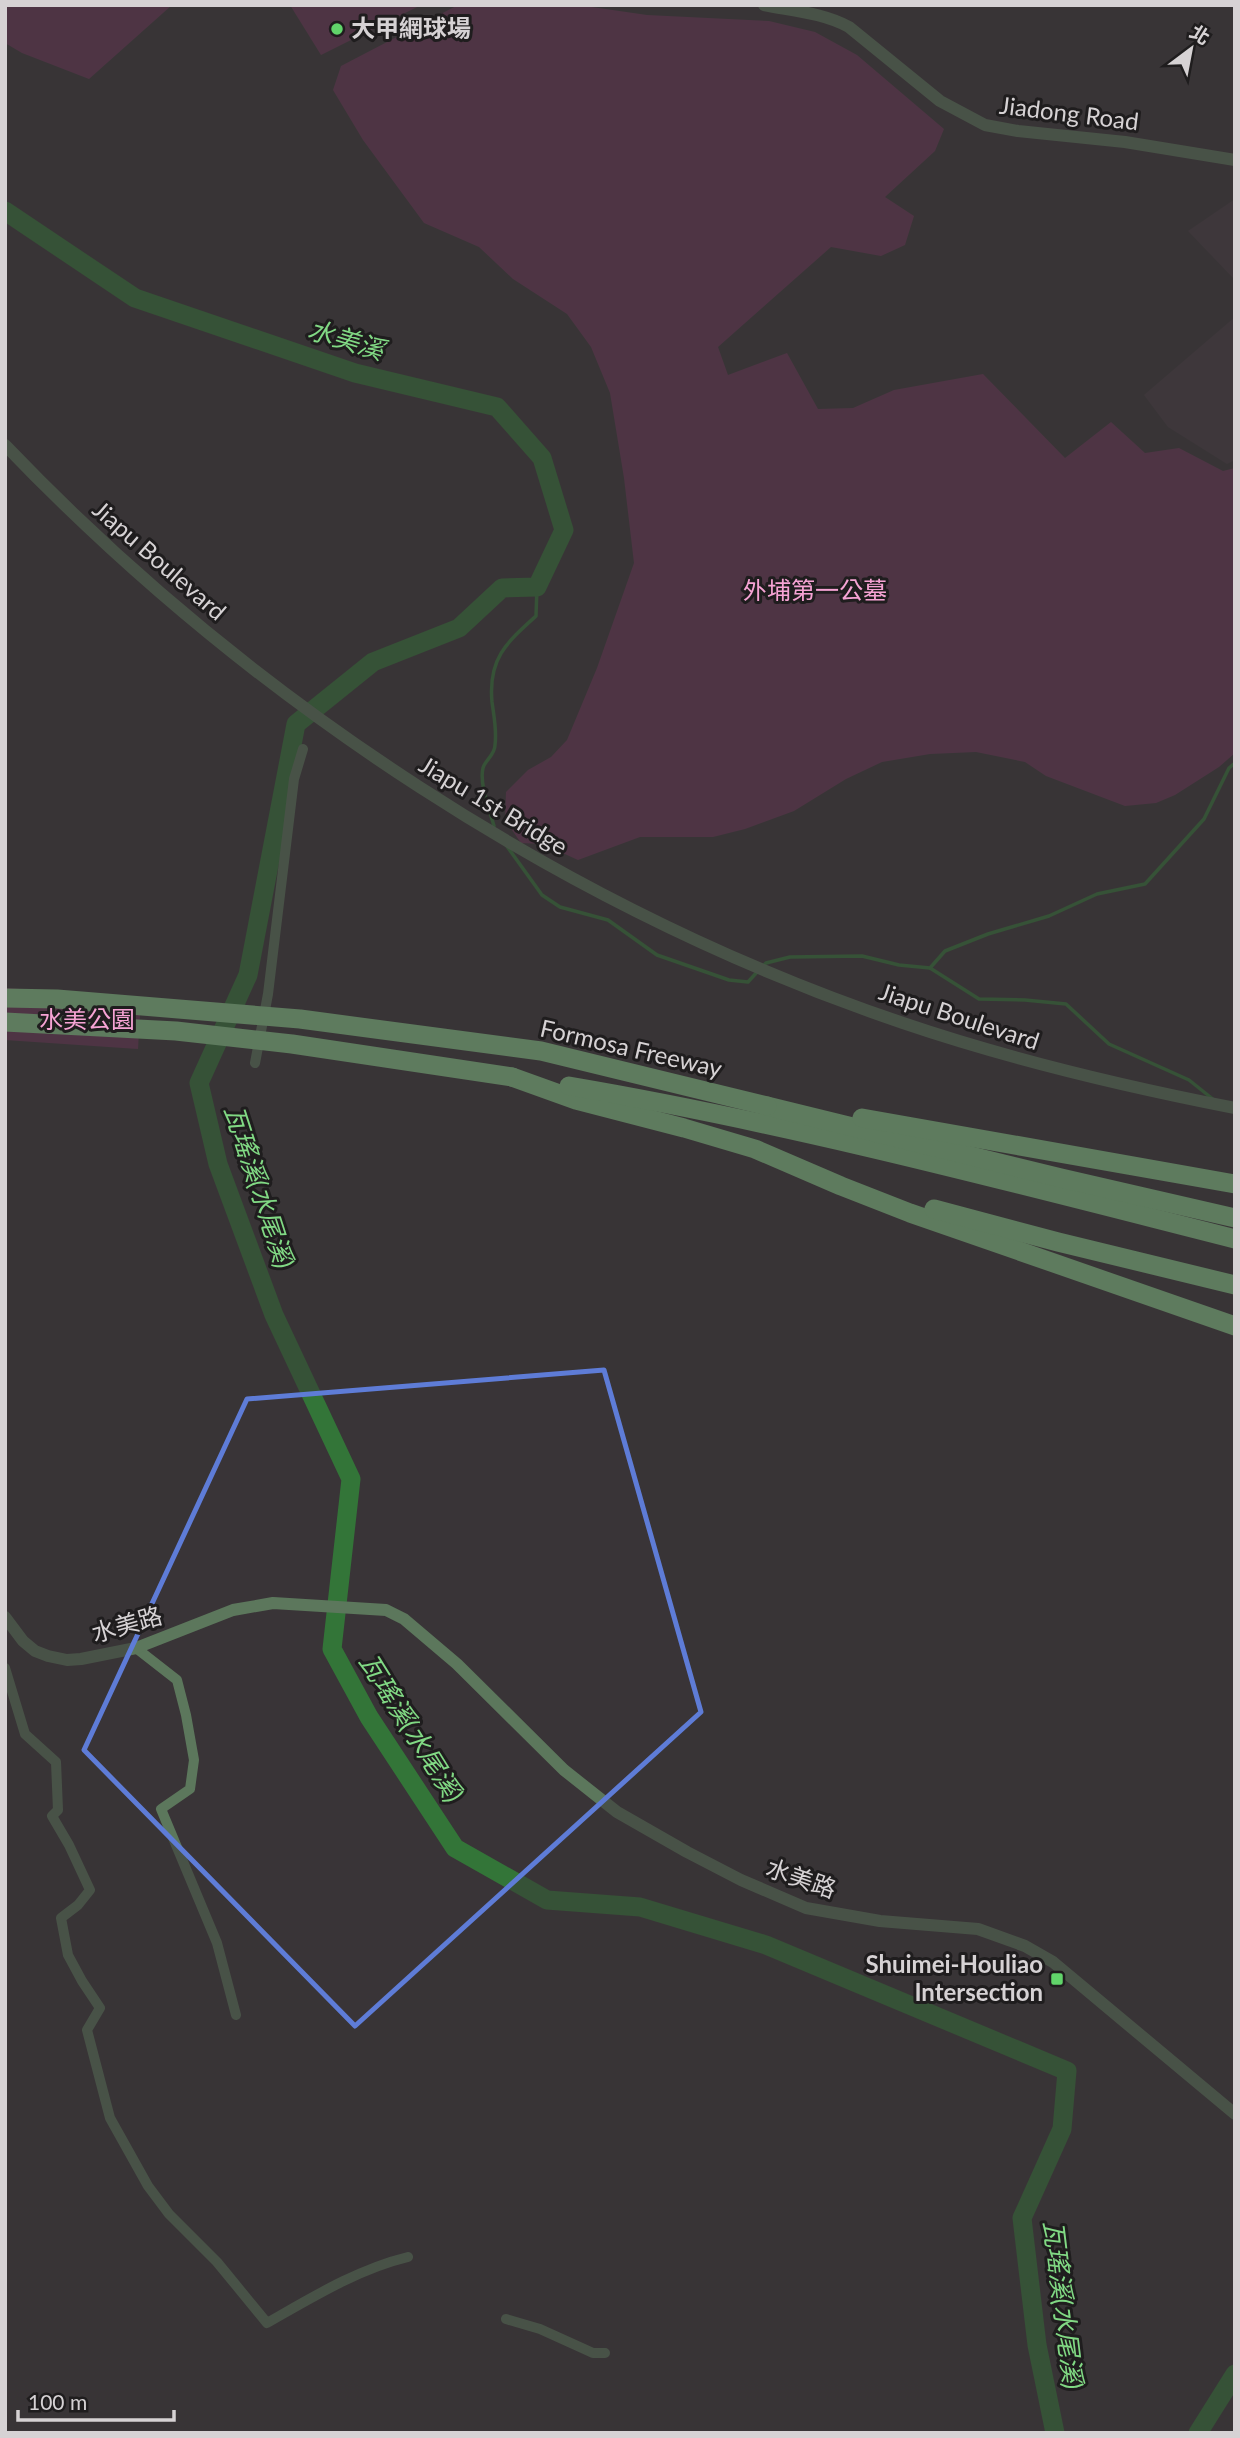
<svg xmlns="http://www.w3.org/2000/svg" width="1240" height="2438" font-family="Lato,'Noto Sans TC',sans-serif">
	<rect width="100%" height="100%" fill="#393437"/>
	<!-- built -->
	<g fill="#463b41">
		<path d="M1235,199V280L1188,231Z"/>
		<path d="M1235,317V460L1227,464L1168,427L1144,395Z"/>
	</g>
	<!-- green -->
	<g fill="#693455">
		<path d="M5,5H172L89,79L22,53L5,43Z"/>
		<path d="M290,5H421L321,55Z"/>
		<path d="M458,5H578L647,15L769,21L815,32L857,55L944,129L935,151L885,197L914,216L905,245L881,256L831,247L718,347L728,375L787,353L818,409L853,408L894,390L983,374L1065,458L1111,422L1145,453L1179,448L1223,471L1235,468V753L1219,767L1175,795L1156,803L1125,806L1046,776L1025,762L976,752L930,754L882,762L846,779L794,811L745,829L713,837H640L578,860L543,844L521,843L505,820L506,792L528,770L551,757L567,740L597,668L634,563L624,478L610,393L591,347L567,314L513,279L479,247L424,223L363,140L333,90L341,66Z"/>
		<path d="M5,988L141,997L138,1049L5,1040Z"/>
	</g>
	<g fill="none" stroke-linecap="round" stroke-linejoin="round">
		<!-- stream -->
		<g stroke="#337538" stroke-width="3.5">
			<path d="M494,826C490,811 479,784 483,768C485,760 495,755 495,745C497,730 494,717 492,702C488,659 506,643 536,616L537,587"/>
			<path d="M506,845L542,895L560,907L608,920L657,955L729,980L748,982L758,971"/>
			<path d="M763,966L766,963L790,957L862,956L899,965L930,968L979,999L1025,1000L1066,1004L1109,1044L1189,1080L1214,1100"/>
			<path d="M930,968L945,951L988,934L1049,916L1097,894L1145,884L1204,819L1229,768L1235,763"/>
		</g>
		<!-- river -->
		<g stroke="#337538" stroke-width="19">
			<path d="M5,211L135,298L355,373L497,407L542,458L564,530L537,587L502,588L459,628L373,662L296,724L248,975L199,1083L218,1164L274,1315L351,1479L332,1649L369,1717L455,1848L547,1900L640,1907L766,1945L1067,2071L1062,2129L1022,2218L1037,2345L1055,2433"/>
			<path d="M1198,2433L1235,2374"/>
		</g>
		<!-- minor -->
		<g stroke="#5c775c" stroke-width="10">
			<path d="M255,1063L268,994L294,779L303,749"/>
			<path d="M136,1648L177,1680L186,1715L194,1760L190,1789L161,1809L217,1943L236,2015"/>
			<path d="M5,1668L25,1734L56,1762L58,1810L52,1816L69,1845L90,1890L78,1905L61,1918L68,1955L82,1981L100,2008L87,2030L110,2118L148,2186L169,2214L217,2262L267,2323C311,2298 358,2269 408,2257"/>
			<path d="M506,2319L540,2329L593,2353H605"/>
		</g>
		<!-- tertiary -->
		<g stroke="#5c775c" stroke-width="12">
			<path d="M764,5C794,11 823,13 849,27L940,101L985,125L1018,131L1125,142L1235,160"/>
			<path d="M5,445C249,700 568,910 903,1023C1012,1060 1122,1086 1235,1108"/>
			<path d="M5,1617L23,1641L35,1651L48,1656L67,1660L81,1659L136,1648L233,1610L273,1603L386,1610L404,1619L457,1664L564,1770L617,1812L687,1852L741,1880L806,1908L880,1921L978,1929L1025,1946L1053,1962L1235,2114"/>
		</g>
		<!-- motorway -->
		<g stroke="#8cd08e" stroke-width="19">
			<path d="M512,1077L576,1100L684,1128L755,1149L841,1186L910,1213L1235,1326"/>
			<path d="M569,1086C793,1124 1014,1183 1235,1239"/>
			<path d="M767,1106L1061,1178L1235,1218"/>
			<path d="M862,1118L1235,1184"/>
			<path d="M934,1209L1058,1242L1235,1285"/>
		</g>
		<!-- motorway-bridge -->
		<g stroke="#8cd08e" stroke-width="19">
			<path d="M5,998L57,999L300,1019L541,1051L767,1106"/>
			<path d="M5,1022L176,1031L292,1044L512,1077"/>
		</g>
	</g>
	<!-- marked area -->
	<path d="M0 0H1240V2438H0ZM604,1370L701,1712L355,2026L84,1750L247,1399Z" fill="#393437" fill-opacity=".55" fill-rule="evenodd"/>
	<path fill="none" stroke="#5e7cd7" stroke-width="5" stroke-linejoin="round" d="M604,1370L701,1712L355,2026L84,1750L247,1399Z"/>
	<!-- markers -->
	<g fill="#61d46a" stroke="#1f1d1e" stroke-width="2.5">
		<circle cx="337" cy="29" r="7"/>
		<rect x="1050" y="1972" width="14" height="14" rx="3.5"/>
	</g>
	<g text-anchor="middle" stroke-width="6" stroke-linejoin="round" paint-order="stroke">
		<!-- poi labels -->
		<g font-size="24" font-weight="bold" fill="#d6d2d4" stroke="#1f1d1e" text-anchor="start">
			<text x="351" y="37">大甲網球場</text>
			<text x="1043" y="1973" text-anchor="end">Shuimei-Houliao<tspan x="1043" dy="28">Intersection</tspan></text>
		</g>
		<!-- street labels -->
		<g font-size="24" fill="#d6d2d4" stroke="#1f1d1e">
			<text transform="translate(1069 114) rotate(7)" y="8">Jiadong Road</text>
			<text transform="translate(159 561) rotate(41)" y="8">Jiapu Boulevard</text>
			<text transform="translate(493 806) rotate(31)" y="8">Jiapu 1st Bridge</text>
			<text transform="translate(959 1017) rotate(18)" y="8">Jiapu Boulevard</text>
			<text transform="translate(631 1049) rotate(13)" y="8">Formosa Freeway</text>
			<text transform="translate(127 1625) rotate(-16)" y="8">水美路</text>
			<text transform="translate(801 1879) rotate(19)" y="8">水美路</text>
		</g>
		<!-- park labels -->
		<g font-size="24" fill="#f6a3d4" stroke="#1f1d1e">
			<text x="815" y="599">外埔第一公墓</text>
			<text x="87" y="1028">水美公園</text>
		</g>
		<!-- water labels -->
		<g font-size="26" font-style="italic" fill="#81d984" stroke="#1f1d1e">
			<text transform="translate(346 340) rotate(17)" y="9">水美溪</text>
			<text transform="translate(259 1187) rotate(72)" y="9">瓦瑤溪(水尾溪)</text>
			<text transform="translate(411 1728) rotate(58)" y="9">瓦瑤溪(水尾溪)</text>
			<text transform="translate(1063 2305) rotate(83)" y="9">瓦瑤溪(水尾溪)</text>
		</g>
	</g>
	<!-- border -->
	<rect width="1240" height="2438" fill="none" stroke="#d6d2d4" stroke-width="14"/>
	<!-- north arrow -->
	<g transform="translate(1191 49) rotate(32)" stroke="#1f1d1e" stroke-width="5" paint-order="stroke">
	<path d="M0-5L12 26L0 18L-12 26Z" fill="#d6d2d4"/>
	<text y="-10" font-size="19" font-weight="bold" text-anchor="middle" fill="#d6d2d4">北</text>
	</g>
	<!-- scale -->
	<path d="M18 2410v10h156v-10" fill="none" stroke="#d6d2d4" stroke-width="3.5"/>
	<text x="28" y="2410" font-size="21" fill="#d6d2d4" stroke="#1f1d1e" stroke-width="5" paint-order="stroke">100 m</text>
</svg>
